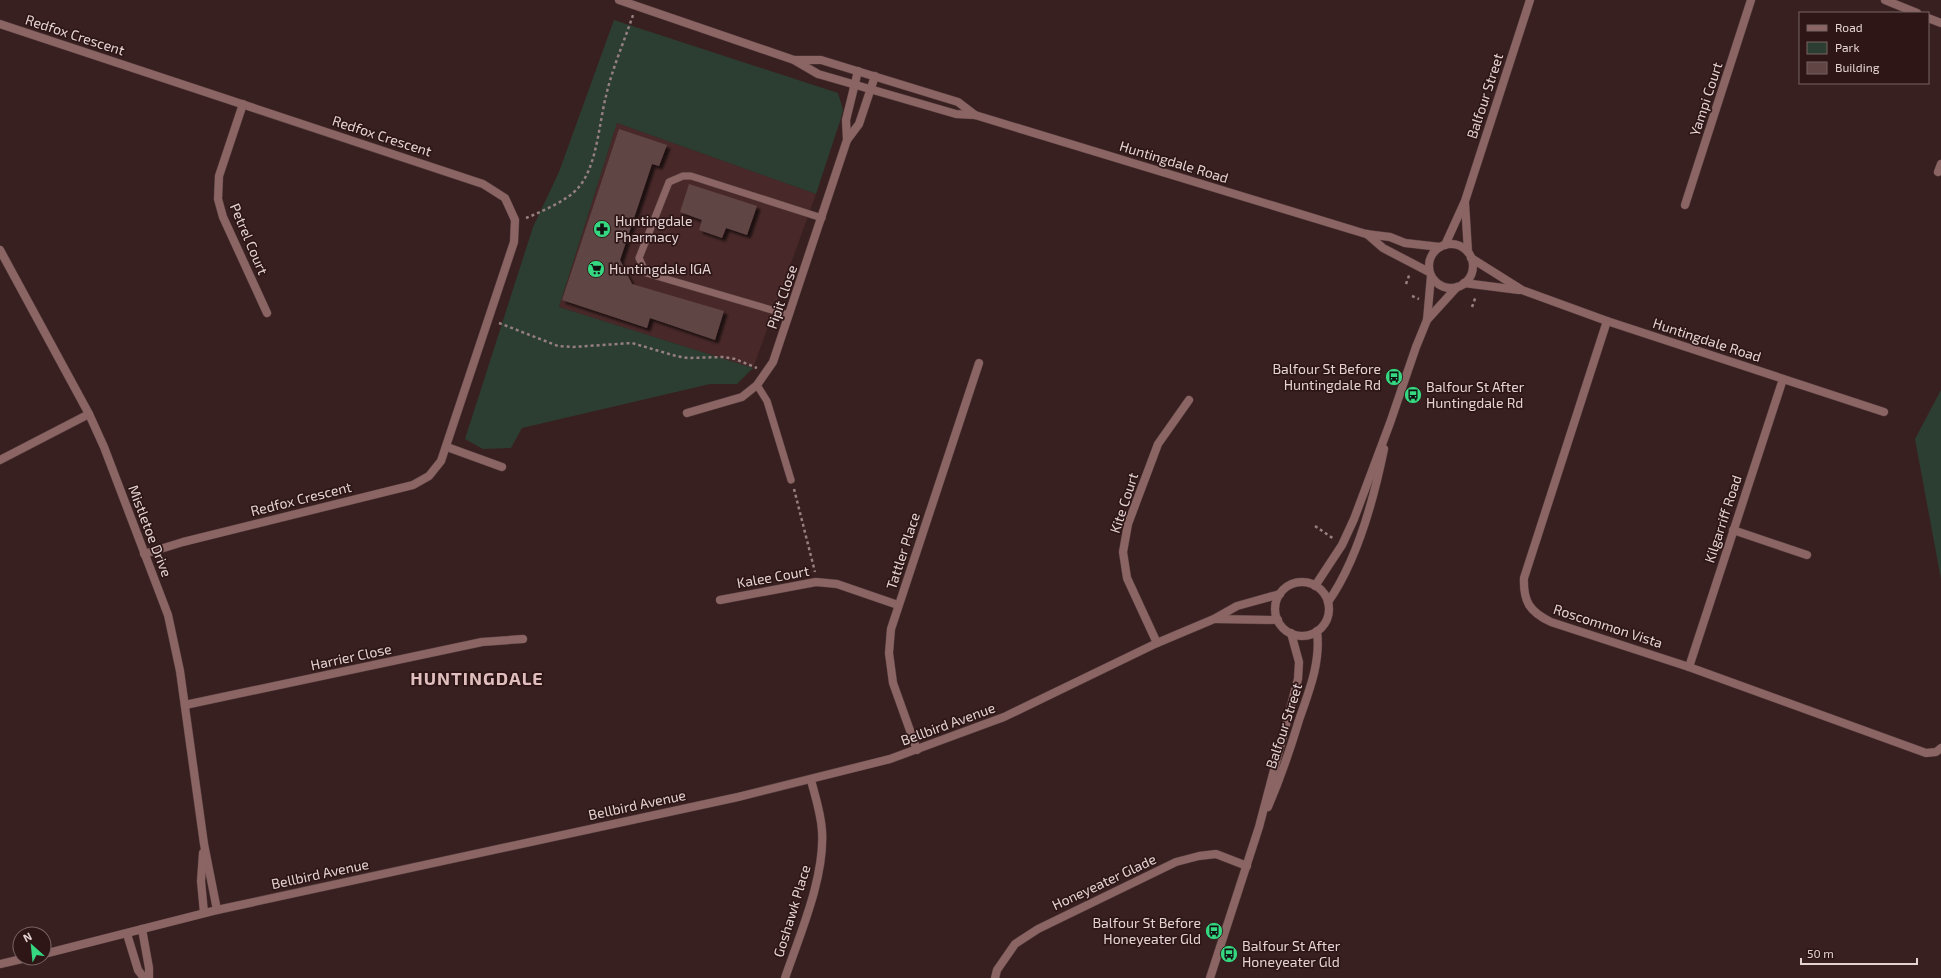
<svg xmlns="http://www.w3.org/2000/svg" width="1941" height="978" font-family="'Exo 2',sans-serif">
	<defs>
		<filter id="shadow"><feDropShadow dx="3.5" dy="3.5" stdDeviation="1" flood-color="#0009"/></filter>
	</defs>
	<rect width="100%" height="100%" fill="#392020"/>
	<!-- built -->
	<path fill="#482828" d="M617,123L816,194L753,368L559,307Z"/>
	<!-- green -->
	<g fill="#2c3e31">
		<path d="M614,20L838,93L843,110L841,118L816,194L617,123L559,307L753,368L737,384H710L522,428L511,448L483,449L465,439L533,227L559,172Z"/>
		<path d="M1941,390V579L1915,439Z"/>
	</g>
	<!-- building -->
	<g fill="#614444" filter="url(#shadow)">
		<path d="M619,129L667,145L659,166L652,164L620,260L632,284L724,311L715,340L650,318L647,328L562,300Z"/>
		<path d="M689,184L757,206L747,235L726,228L722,238L699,230L702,220L680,212Z"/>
	</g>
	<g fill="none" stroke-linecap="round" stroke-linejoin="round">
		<defs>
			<g id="service">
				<path d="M789,315L646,273L639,258L669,182L683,176H691L822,218"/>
				<path d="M757,385L767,401L791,480"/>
			</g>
			<g id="minor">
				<path d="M1885,0L1917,13"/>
				<path d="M1928,18L1941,23"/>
				<path d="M0,24L483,184L505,198L515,220L514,242L441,461L429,476L413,485L183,542L144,554"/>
				<path d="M243,104L219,176L218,199L223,217L267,313"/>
				<path d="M847,140L846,120L858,71"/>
				<path d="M1938,172L1941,164"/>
				<path d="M1685,205L1751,0"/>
				<path d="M1471,258L1522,290L1607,321L1884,412"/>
				<path d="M1464,283L1519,290"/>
				<path d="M1607,321L1524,578C1523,602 1530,612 1551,622L1689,667L1926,753L1936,752L1941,748"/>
				<path d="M687,413L742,397L757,385L773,362L847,140L859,124L875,76"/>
				<path d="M447,447L502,467"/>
				<path d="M0,460L89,414"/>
				<path d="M1733,530L1807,555"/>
				<path d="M720,600L816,582L837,584L898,605"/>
				<path d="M1157,643L1127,578L1123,552L1128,524L1158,444L1189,400"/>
				<path d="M1689,667L1783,379"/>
				<path d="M185,705L482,642L523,639"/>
				<path d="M917,750L893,683L889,653L891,629L979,363"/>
				<path d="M142,929L149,968V978"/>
				<path d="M127,934L138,970L144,978"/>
				<path d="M785,978C800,934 825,877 822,831C821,813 815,796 811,780"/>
				<path d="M995,978L997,970L1015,944L1038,929L1176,862L1199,856L1216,854L1247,866"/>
			</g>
			<g id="tertiary">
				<path d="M619,0L794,60L818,74L956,114L975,115L1366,234L1390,237L1405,243L1440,247"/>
				<path d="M795,60H821L958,102L975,115"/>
				<path d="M1465,203L1468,252"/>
				<path d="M1367,234L1383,248L1429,272"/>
				<circle cx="1451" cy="266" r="22"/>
				<path d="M1445,245L1465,201L1530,0"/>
				<path d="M0,250L89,414L104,447L168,615L180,671L204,844L217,910"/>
				<path d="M1427,320L1431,276"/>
				<circle cx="1302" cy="609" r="27"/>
				<path d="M1315,586L1342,545L1354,519L1390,423L1416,347L1427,320L1457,287"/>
				<path d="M1328,602C1357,561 1374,498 1384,449"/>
				<path d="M1215,619L1278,620"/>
				<path d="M1268,807C1280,779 1290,750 1299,720C1309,691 1321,662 1317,631"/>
				<path d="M203,853L201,881L204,913"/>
				<path d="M44,954L217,910L738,797L890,759L1004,717L1157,643L1214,619L1237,606L1280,594"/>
				<path d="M0,964L26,958"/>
				<path d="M1210,978L1259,827L1298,679L1299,662L1291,633"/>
			</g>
		</defs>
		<!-- service casing -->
		<use href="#service" stroke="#553d3d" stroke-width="8"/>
		<!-- minor casing -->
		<use href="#minor" stroke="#553d3d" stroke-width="9"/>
		<!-- tertiary casing -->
		<use href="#tertiary" stroke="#553d3d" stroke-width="9"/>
		<!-- path -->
		<g stroke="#957f7f" stroke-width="2.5" stroke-dasharray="3 3" stroke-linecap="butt">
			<path d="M526,218C541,212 568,200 578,188C597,167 599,123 606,96C612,69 624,42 633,15"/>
			<path d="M1406,284L1410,273"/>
			<path d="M1412,296L1419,299"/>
			<path d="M1472,307L1476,296"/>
			<path d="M499,323L558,346L573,347L632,343L676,356L688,358L724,357L735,359L757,368"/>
			<path d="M794,489L815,572"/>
			<path d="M1315,526L1334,539"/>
		</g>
		<!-- service -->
		<use href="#service" stroke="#8b6464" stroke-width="7"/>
		<!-- minor -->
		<use href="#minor" stroke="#8b6464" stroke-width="8"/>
		<!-- tertiary -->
		<use href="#tertiary" stroke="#8b6464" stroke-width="8"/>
	</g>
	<!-- icons -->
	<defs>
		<symbol id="pharmacy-disc" viewBox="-11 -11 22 22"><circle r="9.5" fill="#35d881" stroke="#2e1617"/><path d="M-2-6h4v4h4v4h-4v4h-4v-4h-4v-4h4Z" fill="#111"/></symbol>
		<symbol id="supermarket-disc" viewBox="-11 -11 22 22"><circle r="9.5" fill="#35d881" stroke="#2e1617"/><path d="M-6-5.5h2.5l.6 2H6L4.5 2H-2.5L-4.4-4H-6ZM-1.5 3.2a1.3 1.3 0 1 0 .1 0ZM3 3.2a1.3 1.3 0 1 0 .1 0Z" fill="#111"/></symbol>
		<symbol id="bus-disc" viewBox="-11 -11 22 22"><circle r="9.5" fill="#35d881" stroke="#2e1617"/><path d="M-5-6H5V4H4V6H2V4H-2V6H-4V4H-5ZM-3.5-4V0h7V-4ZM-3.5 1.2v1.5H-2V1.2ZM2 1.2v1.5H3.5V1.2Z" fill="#111"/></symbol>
	</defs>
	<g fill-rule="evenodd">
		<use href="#pharmacy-disc" x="592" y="219" width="20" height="20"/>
		<use href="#supermarket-disc" x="586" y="259" width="20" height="20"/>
		<use href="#bus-disc" x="1384" y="367" width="20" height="20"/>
		<use href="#bus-disc" x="1403" y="385" width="20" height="20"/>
		<use href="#bus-disc" x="1204" y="921" width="20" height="20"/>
		<use href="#bus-disc" x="1219" y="944" width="20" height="20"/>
	</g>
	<g text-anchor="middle" stroke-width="3.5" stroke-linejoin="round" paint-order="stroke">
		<!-- street labels -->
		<g font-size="14" fill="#e5d3d3" stroke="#2e1617">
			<text transform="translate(75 35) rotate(18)" y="5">Redfox Crescent</text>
			<text transform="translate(1485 96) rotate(-72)" y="5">Balfour Street</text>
			<text transform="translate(1706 99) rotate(-72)" y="5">Yampi Court</text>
			<text transform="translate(382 136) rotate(18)" y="5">Redfox Crescent</text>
			<text transform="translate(1174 162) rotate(17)" y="5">Huntingdale Road</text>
			<text transform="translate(249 239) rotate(67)" y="5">Petrel Court</text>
			<text transform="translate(782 297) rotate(-71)" y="5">Pipit Close</text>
			<text transform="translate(1707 340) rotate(18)" y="5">Huntingdale Road</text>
			<text transform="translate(301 499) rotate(-14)" y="5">Redfox Crescent</text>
			<text transform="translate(1124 503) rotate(-72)" y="5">Kite Court</text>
			<text transform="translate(1723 519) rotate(-72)" y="5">Kilgarriff Road</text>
			<text transform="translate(150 531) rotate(69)" y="5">Mistletoe Drive</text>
			<text transform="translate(903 551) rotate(-72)" y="5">Tattler Place</text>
			<text transform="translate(773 577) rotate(-10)" y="5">Kalee Court</text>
			<text transform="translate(1608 626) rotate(18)" y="5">Roscommon Vista</text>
			<text transform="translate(351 657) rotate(-12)" y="5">Harrier Close</text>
			<text transform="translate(948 724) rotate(-20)" y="5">Bellbird Avenue</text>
			<text transform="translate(1284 726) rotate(-72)" y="5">Balfour Street</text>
			<text transform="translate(637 805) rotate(-12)" y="5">Bellbird Avenue</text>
			<text transform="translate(320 874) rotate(-12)" y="5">Bellbird Avenue</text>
			<text transform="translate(1104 882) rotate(-25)" y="5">Honeyeater Glade</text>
			<text transform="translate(792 911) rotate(-73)" y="5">Goshawk Place</text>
		</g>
		<!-- poi labels -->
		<g font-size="14" fill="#e5d3d3" stroke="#2e1617" text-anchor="start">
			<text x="615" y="226">Huntingdale<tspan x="615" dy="16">Pharmacy</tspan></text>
			<text x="609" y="274">Huntingdale IGA</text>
			<text x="1381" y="374" text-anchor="end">Balfour St Before<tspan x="1381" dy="16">Huntingdale Rd</tspan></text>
			<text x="1426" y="392">Balfour St After<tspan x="1426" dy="16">Huntingdale Rd</tspan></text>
			<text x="1201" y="928" text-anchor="end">Balfour St Before<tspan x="1201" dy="16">Honeyeater Gld</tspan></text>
			<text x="1242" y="951">Balfour St After<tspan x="1242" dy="16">Honeyeater Gld</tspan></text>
		</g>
		<!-- district labels -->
		<g font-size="18" font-weight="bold" letter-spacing="1" fill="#e0bebd" stroke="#2e1617">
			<text x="477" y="685">HUNTINGDALE</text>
		</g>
	</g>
	<!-- legend -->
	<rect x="1799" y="12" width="130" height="72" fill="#2e1617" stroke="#776262"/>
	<rect x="1807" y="25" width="20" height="6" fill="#8b6464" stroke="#776262"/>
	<text x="1835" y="32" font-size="12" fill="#e5d3d3">Road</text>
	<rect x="1807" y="42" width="20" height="12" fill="#2c3e31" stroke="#776262"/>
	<text x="1835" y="52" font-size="12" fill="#e5d3d3">Park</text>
	<rect x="1807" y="62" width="20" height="12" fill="#614444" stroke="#776262"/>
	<text x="1835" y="72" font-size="12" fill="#e5d3d3">Building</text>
	<!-- north arrow -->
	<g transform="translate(32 946) rotate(333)"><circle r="19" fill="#2e1617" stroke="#776262"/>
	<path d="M0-3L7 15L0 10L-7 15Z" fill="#35d881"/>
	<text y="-6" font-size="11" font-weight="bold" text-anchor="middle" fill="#e5d3d3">N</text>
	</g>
	<!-- scale -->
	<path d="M1801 958v6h116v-6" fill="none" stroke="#e5d3d3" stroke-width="2"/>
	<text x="1807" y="958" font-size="12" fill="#e5d3d3" stroke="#2e1617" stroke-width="3" paint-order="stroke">50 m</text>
</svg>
